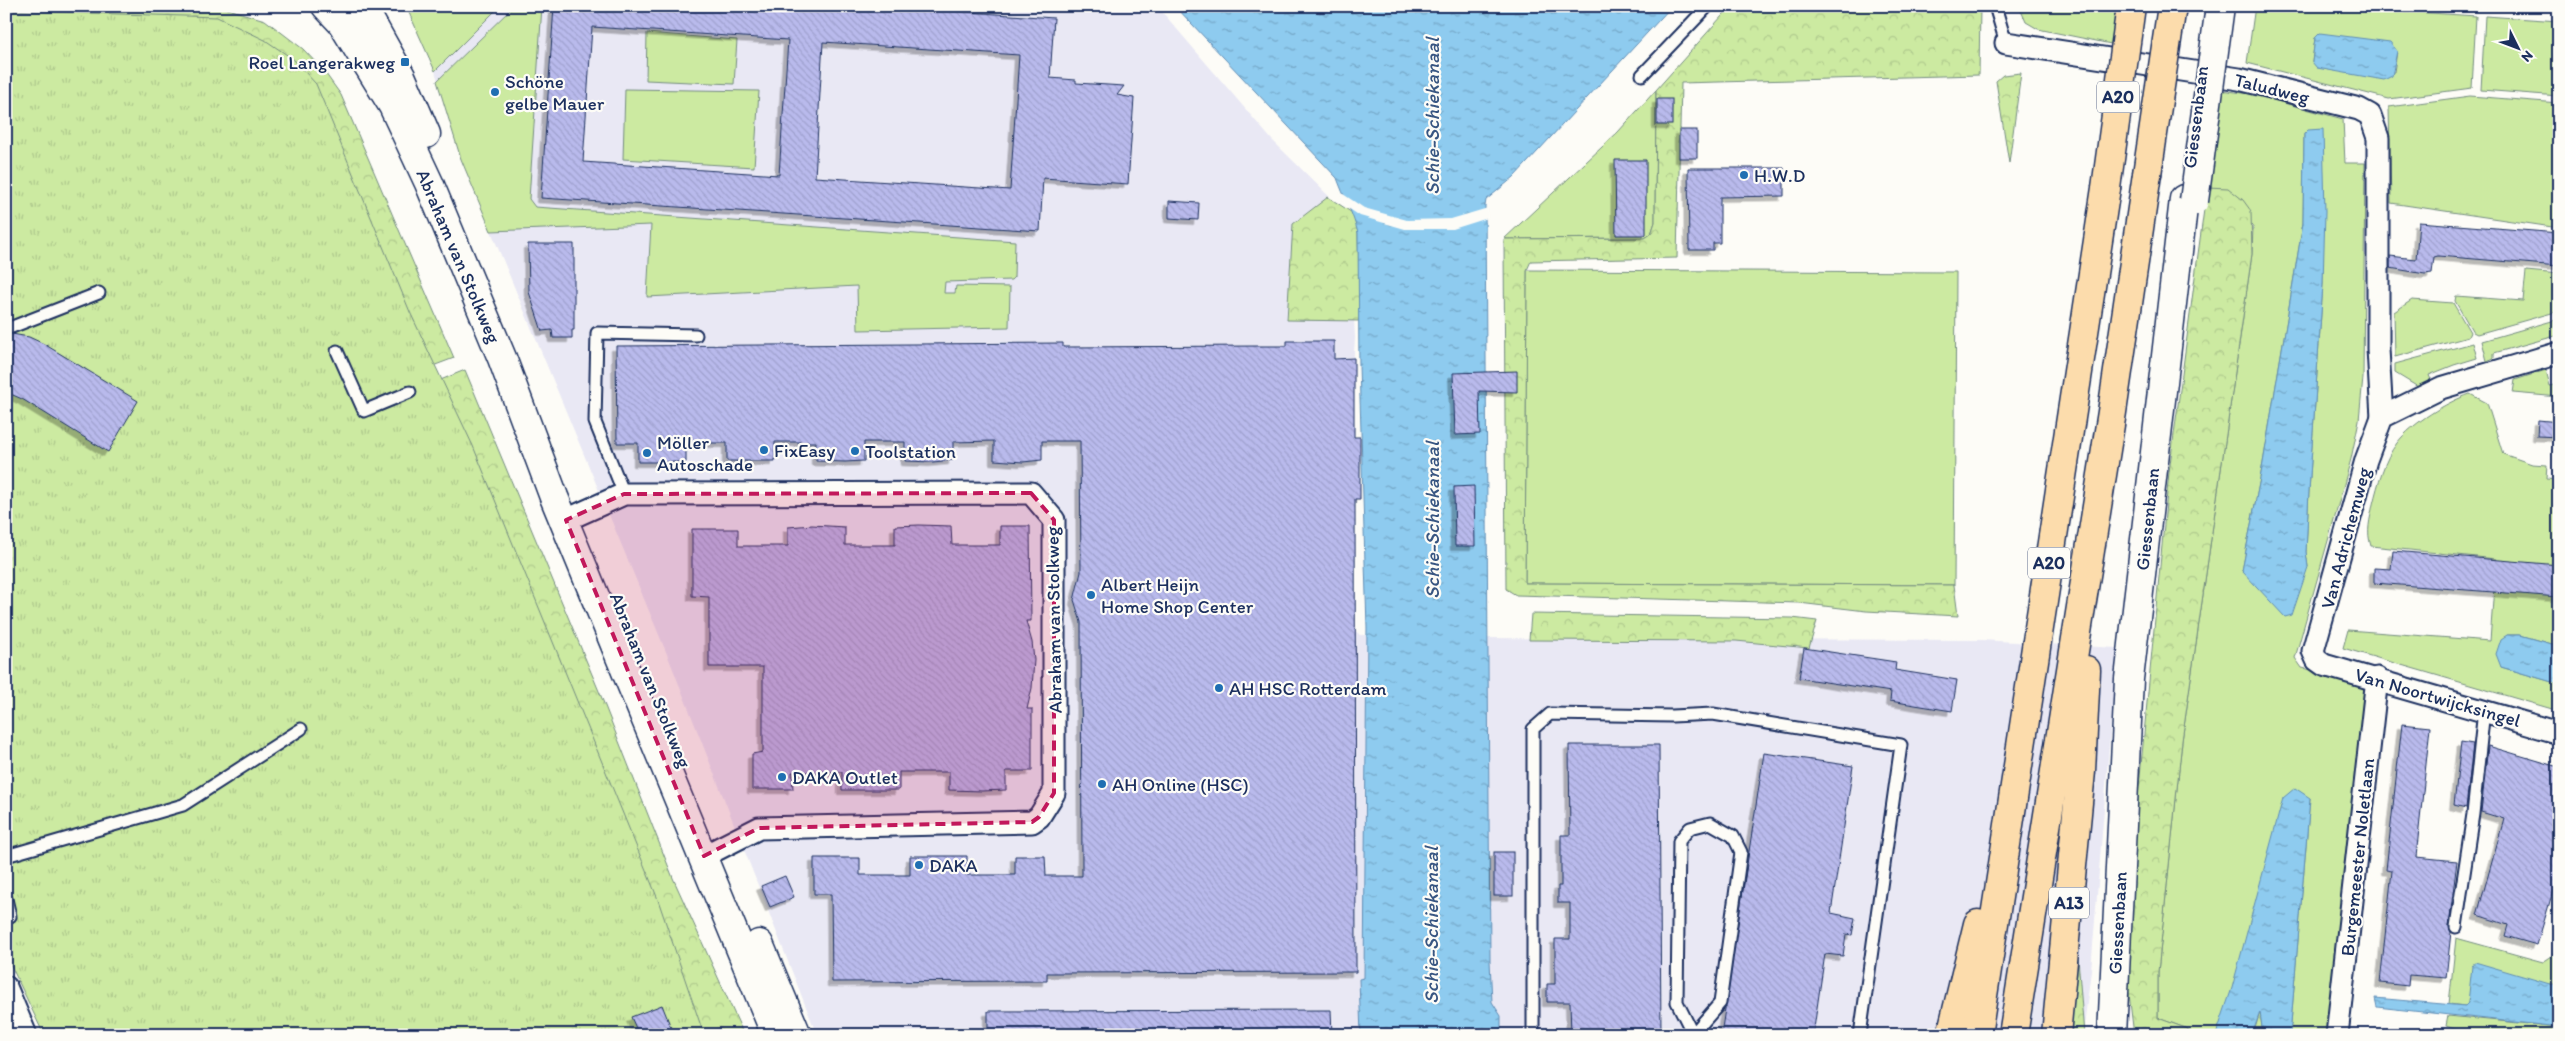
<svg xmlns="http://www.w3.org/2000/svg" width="2565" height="1041" font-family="Itim,sans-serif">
	<defs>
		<pattern id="forest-crowns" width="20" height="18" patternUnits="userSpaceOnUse" patternTransform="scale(1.25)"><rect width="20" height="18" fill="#cceaa1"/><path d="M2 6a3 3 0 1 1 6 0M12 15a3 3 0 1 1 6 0" fill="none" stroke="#afc98d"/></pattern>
		<pattern id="park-tufts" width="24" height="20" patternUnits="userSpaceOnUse" patternTransform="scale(1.25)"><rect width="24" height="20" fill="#cceaa1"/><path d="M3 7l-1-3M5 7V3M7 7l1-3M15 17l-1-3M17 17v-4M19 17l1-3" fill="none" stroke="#afc98d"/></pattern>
		<pattern id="water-ripples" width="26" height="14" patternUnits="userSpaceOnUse" patternTransform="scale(1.25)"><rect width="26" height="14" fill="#8ecbef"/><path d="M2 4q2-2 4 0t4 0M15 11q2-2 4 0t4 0" fill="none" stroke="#73a5c5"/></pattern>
		<pattern id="building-back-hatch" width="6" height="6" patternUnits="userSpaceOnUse" patternTransform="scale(1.25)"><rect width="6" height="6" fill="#b9baec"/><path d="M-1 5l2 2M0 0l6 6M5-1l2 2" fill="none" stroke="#9ea0cd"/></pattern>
		<filter id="shadow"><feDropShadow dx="-4.5" dy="4.5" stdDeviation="0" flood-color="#0004"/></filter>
	</defs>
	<rect width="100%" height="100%" fill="#fdfcf7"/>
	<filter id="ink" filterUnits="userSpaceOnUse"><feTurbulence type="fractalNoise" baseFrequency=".02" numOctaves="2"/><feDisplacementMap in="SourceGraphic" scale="10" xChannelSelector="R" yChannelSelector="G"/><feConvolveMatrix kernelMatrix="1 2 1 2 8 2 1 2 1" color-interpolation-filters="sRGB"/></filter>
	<g filter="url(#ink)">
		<!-- built -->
		<path fill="#e9e8f4" d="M406,6L1158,7L1272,140L1349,216L1355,338L1336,613L1360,635L1469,638L1981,640L2117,648L2091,970L2083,1035H817L669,659L461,159L435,71Z"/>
		<!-- grass -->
		<g fill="#cceaa1" stroke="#748c80" fill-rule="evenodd">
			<path d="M406,6H500L435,71Z"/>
			<path d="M514,6H542L529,199L535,207L1015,241L1014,277L1011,280L945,282L944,293H955L956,286L1010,287L1009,327L858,330L857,286L647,297L651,225L491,231L461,159L437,81Z"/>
			<path d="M2019,6H2117L2111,44L2038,29L2026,22Z"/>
			<path d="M2255,6H2322L2476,16L2472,88L2389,99L2247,63ZM2318,35L2397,51L2394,72L2312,62L2315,38Z"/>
			<path d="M2485,16L2559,21V96L2481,90Z"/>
			<path d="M647,33L737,40L734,84L646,80Z"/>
			<path d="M625,89L759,91L754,167L623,159Z"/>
			<path d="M1656,90L1655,222L1651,234L1645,238L1504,239L1618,132Z"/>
			<path d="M2220,90L2251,94L2343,119L2345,163H2365L2363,378L2359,420L2351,459L2295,658L2302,668C2322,673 2359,674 2367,695L2332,1035H2290L2310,798L2216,1035H2187L2188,1029L2158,1018V972L2182,741L2252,254L2253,226L2207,187ZM2322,129L2323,284L2309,491L2306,552L2308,567L2242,571L2263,463L2303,223L2304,134Z"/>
			<path d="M2470,96L2559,103V228L2391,203L2389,107Z"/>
			<path d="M1527,270L1956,272L1954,585L1525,583Z"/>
			<path d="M2526,271L2559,274V311L2477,334L2473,332L2455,301L2456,296L2523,301Z"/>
			<path d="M2412,300L2453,303L2470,332L2468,337L2395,357L2394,312Z"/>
			<path d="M2559,319V335L2494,353V358L2487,361L2482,341Z"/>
			<path d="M2473,343L2477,358L2454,365L2429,375L2431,380L2418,387L2395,373V364Z"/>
			<path d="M2546,370L2550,386L2559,384V397L2513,393L2515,380Z"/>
			<path d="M2470,394L2487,403L2503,454L2532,464L2547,465L2546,479L2559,480V646L2520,635H2507L2501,667L2559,684V711L2343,648L2348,630L2490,641L2496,559L2371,546C2366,531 2370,520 2373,504C2378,484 2384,460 2397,443C2412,423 2447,402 2470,394Z"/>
			<path d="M2559,933V976L2557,984L2471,985L2468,1003L2465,1006L2449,1004L2456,938L2543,962L2552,956Z"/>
			<path d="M2448,1016L2559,1027V1035H2471L2446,1026Z"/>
		</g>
		<!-- forest -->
		<g fill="url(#forest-crowns)" stroke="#748c80">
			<path d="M48,6L224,8L265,20L303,49L323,70L341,95L454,358L409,375L38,121Z"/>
			<path d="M1731,6H1980L1979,75L1681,83L1677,258L1531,261L1527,270L1525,583L1954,585L1958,616L1866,611L1799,603L1516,595L1506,589L1504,239L1645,238L1651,234L1655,222L1656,90Z"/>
			<path d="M2021,73L2009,163L1996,81L2003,75Z"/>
			<path d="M2207,187L2228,188L2243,200L2251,211L2252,254L2182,741L2158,972V1018L2188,1029L2187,1035H2134L2128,986L2130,907L2138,797L2169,472Z"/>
			<path d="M1328,197L1354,214L1358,233L1360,321L1287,320L1293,224Z"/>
			<path d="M465,370L601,696L673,878L744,1035H679L421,388Z"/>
			<path d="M1531,614L1792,618L1817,621L1809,648L1736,641L1529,640Z"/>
			<path d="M2078,958L2084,1035H2070Z"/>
			<path d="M2260,1012L2263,1035H2253Z"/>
		</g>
		<!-- park -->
		<path fill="url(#park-tufts)" stroke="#748c80" d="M22,11L217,17L265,40L293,59L316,84L410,312L473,446L657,897L704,1035H44L6,955V12Z"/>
		<!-- water -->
		<g fill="url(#water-ripples)" stroke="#608db5">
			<path d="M1175,6H1672L1514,177L1486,200L1485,206L1490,961L1492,1002L1501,1016V1035H1361L1359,979L1364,978L1367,628L1359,365L1358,233C1353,214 1344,197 1337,178Z"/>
			<path d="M2320,33L2390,42L2397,51L2392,76L2384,80L2317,68L2312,62L2315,38Z"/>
			<path d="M2323,129L2325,212L2323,284L2309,491L2306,552L2308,567L2292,615L2285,617L2242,571L2263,463L2303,223L2304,134L2308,130Z"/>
			<path d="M2507,635H2520L2559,646V684L2501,667L2496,654L2501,639Z"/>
			<path d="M2295,788L2310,798L2290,1035H2263L2260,1012L2252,1035H2216L2232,988L2283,798Z"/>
			<path d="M2475,962L2553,985L2557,984L2559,976V1027L2377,1007L2375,998L2465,1006L2468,1003L2472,966Z"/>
		</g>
		<!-- pier -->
		<path fill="#fdfcf7" d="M1340,192L1364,208L1407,220L1451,219L1488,208V218L1453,229H1405L1360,216L1345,206Z"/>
		<!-- building -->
		<g fill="url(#building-back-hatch)" stroke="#1b2f5e" fill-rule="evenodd" filter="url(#shadow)">
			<path d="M554,6H881L1054,18L1050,78L1076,80V83L1124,86L1117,95L1134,98L1128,184L1043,178L1040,231L541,198ZM592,27L788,40L779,175L583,162ZM823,42L1019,55L1010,190L815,177Z"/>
			<rect x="1657" y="99" width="15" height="26"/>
			<rect x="1679" y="130" width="18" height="28"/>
			<path d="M1615,160H1646V235H1616Z"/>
			<path d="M1688,168H1784V196L1720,197V243H1713V250H1689Z"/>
			<path d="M1169,201L1199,203L1198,220L1169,218Z"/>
			<path d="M2419,222L2559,233V266L2438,256L2434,257L2432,273L2425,274L2390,268V256L2416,259Z"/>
			<path d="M528,244H574V330H572V338H553L552,330L542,331L529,292Z"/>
			<path d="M6,333L29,337L44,344L138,401L108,452L22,399L6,392Z"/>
			<path d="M1287,341H1334V359L1354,358V437H1360V499H1355L1356,972L1047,973V981L832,982L831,894H814V858H860V875H910V856H967V875H1015V856H1045L1046,876H1082L1081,622L1074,600L1081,572L1080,441H1042V460L1023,462L994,460V441L953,442V460L933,462L905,461V442H864V461L845,462L816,461V442H775V461H727V443H686V462H638V443H617L616,346L1063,343V347L1259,346H1287Z"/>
			<path d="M1517,371V392L1479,391L1480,434L1455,435L1453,373Z"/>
			<path d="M2538,420L2559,422V437L2537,436Z"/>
			<path d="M1474,486L1475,546H1455L1454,487Z"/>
			<path d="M812,525L845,527V545H895V526L919,525L951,526L952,545H1000V526H1030L1031,621H1026L1032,642L1034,660L1032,688L1027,709H1032V771H1006V790L982,791L949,790V772H899V790H842V772H792L793,789H752V754L763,752V667H709V597L692,596V529H738V546H788V527Z"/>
			<path d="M2393,551L2559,565V597L2374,583V568L2391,569Z"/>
			<path d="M1804,648L1896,662L1895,670L1957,680L1952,711L1890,701L1891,692L1799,678Z"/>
			<path d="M2402,724L2430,727L2416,857L2457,861L2449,926L2451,932L2446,978L2409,975L2408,986L2380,983L2392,871L2386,870Z"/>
			<path d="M2461,742L2473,744L2466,808L2454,805Z"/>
			<path d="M1569,745H1659L1661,1035H1571L1570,1002H1547V984H1555V939H1570V903H1558V886H1561V835H1570Z"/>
			<path d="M2488,746L2559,767V829L2553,846L2559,848V871L2537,945L2505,936L2508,925L2477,915L2504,819L2481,812Z"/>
			<path d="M1764,753L1853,766L1831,913L1855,918L1852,935L1846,934L1843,956L1825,954L1813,1035H1721Z"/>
			<rect x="1494" y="852" width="19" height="44"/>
			<path d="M785,876L794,897L770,907L761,886Z"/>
			<path d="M662,1005L674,1035H639L631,1017Z"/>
			<path d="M1331,1010L1332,1035H988V1011Z"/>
		</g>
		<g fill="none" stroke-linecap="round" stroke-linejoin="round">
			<defs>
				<g id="lane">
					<path d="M1995,6L2006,43"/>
					<path d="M1642,75L1708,6"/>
					<path d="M12,327L99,293"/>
					<path d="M337,351L364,411L410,392"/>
					<path d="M624,494L595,422L597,333L696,335"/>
					<path d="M1710,823L1733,836L1741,852L1720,1003L1693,1034L1677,1002L1679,841L1690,828Z"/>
					<path d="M6,856L183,805L301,729"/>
					<path d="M6,899L10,916L6,918"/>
					<path d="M2456,927L2473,814L2484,710"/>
					<path d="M1533,1035V729L1550,714L1672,716L1713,714L1901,745L1860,1035"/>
				</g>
				<g id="street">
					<path d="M2006,43L2239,79L2359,109L2370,115L2378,138V349L2382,417"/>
					<path d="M2559,353L2441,388L2382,417L2366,460L2313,651L2317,660L2324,665L2559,733"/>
					<path d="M566,520L624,494L1031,493L1054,520V793L1039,817L1032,822L759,828L704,856"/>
					<path d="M6,987L26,1035"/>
					<path d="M2337,1035L2377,678"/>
				</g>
				<g id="secondary">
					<path d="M326,6L342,23L393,106L429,183L502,358L554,497L776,1035"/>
					<path d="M362,6L401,76L426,134"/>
					<path d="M759,944L797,1035"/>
					<path d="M2112,1035L2129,679L2184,199"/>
				</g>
				<g id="highway">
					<path d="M1951,1035L1978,924"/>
					<path d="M1977,1035L2106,188"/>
					<path d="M2013,1035L2112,412L2147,174"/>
					<path d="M2056,1035L2081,771L2086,670"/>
				</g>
			</defs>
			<!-- lane casing -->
			<use href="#lane" stroke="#1b2f5e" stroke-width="15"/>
			<!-- street casing -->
			<use href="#street" stroke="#1b2f5e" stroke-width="25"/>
			<!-- secondary casing -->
			<use href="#secondary" stroke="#1b2f5e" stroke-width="31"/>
			<!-- highway casing -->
			<use href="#highway" stroke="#1b2f5e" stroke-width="31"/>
			<!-- lane -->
			<use href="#lane" stroke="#fdfcf7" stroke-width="11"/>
			<!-- street -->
			<use href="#street" stroke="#fdfcf7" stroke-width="21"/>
			<!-- secondary -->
			<use href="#secondary" stroke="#fdfcf7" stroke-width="28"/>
			<!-- highway -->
			<use href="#highway" stroke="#fcdcac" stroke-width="28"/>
			<defs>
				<path id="secondary-bridge" d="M2194,201L2220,6"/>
				<g id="highway-bridge">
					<path d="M2147,174L2172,6"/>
					<path d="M2106,188L2131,6"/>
				</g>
			</defs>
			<!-- secondary-bridge casing -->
			<use href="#secondary-bridge" stroke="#1b2f5e" stroke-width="31" stroke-linecap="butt"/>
			<!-- highway-bridge casing -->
			<use href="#highway-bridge" stroke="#1b2f5e" stroke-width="31" stroke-linecap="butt"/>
			<!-- secondary-bridge -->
			<use href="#secondary-bridge" stroke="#fdfcf7" stroke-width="28"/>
			<!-- highway-bridge -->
			<use href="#highway-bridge" stroke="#fcdcac" stroke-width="28"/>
		</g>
	</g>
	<!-- marked area -->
	<path fill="#c2185b" fill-opacity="0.2" stroke="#c2185b" stroke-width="4" stroke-dasharray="10 6" stroke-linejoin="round" d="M1031,493L1054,520V793L1039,817L1032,822L759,828L704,856L566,520L624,494Z"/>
	<!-- markers -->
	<g fill="#1f6fb2" stroke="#fdfcf7" stroke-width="2">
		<rect x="400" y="57" width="10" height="10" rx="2.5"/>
		<circle cx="495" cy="92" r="5"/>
		<circle cx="1744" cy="175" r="5"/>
		<circle cx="764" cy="450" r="5"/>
		<circle cx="855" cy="451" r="5"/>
		<circle cx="647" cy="453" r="5"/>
		<circle cx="1091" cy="595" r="5"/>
		<circle cx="1219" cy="688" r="5"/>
		<circle cx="782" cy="777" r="5"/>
		<circle cx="1102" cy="784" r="5"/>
		<circle cx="919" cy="865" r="5"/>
	</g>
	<g text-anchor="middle" stroke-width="4.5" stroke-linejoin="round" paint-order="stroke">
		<!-- shield labels -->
		<g fill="#fdfcf7" stroke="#5f6c8c" stroke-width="1">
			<rect x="2097" y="81.5" width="42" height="31" rx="4"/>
			<rect x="2028" y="547.5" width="42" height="31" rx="4"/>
			<rect x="2049" y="887.5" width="40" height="31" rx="4"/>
		</g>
		<g font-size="18" font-weight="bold" fill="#1b2f5e">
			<text x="2118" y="103">A20</text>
			<text x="2049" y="569">A20</text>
			<text x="2069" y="909">A13</text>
		</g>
		<!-- poi labels -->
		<g font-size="19" fill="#1b2f5e" stroke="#fdfcf7" text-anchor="start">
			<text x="395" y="69" text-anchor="end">Roel Langerakweg</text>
			<text x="505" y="88">Schöne<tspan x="505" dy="22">gelbe Mauer</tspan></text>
			<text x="1754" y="182">H.W.D</text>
			<text x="657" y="449">Möller<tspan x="657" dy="22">Autoschade</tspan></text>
			<text x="774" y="457">FixEasy</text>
			<text x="865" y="458">Toolstation</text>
			<text x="1101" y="591">Albert Heijn<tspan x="1101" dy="22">Home Shop Center</tspan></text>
			<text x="1229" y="695">AH HSC Rotterdam</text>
			<text x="792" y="784">DAKA Outlet</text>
			<text x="1112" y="791">AH Online (HSC)</text>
			<text x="929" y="872">DAKA</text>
		</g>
		<!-- street labels -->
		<g font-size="19" fill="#1b2f5e" stroke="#fdfcf7">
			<text transform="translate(2272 88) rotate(14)" y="7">Taludweg</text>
			<text transform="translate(2195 117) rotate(-83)" y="7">Giessenbaan</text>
			<text transform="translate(459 256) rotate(67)" y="7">Abraham van Stolkweg</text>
			<text transform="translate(2147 519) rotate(-84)" y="7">Giessenbaan</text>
			<text transform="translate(2345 538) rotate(-75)" y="7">Van Adrichemweg</text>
			<text transform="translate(1053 620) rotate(-91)" y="7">Abraham van Stolkweg</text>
			<text transform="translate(651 680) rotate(68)" y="7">Abraham van Stolkweg</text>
			<text transform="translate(2438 697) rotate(16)" y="7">Van Noortwijcksingel</text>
			<text transform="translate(2357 857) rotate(-84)" y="7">Burgemeester Noletlaan</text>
			<text transform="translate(2117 923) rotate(-87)" y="7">Giessenbaan</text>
		</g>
		<!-- water labels -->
		<g font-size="20" font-style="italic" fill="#385682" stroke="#fdfcf7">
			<text transform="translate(1432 116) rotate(-90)" y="7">Schie-Schiekanaal</text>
			<text transform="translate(1432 520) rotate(-90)" y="7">Schie-Schiekanaal</text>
			<text transform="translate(1431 925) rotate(-90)" y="7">Schie-Schiekanaal</text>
		</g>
	</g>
	<!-- margin -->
	<rect width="2565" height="1041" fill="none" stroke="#fdfcf7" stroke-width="25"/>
	<rect x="12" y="12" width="2540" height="1016" fill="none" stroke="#1b2f5e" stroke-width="2" filter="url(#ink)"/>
	<!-- north arrow -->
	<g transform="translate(2518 48) rotate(132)" stroke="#fdfcf7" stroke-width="4" paint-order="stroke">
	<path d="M0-4L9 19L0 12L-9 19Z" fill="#1b2f5e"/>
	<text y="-8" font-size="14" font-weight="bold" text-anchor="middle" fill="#1b2f5e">N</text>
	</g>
</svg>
